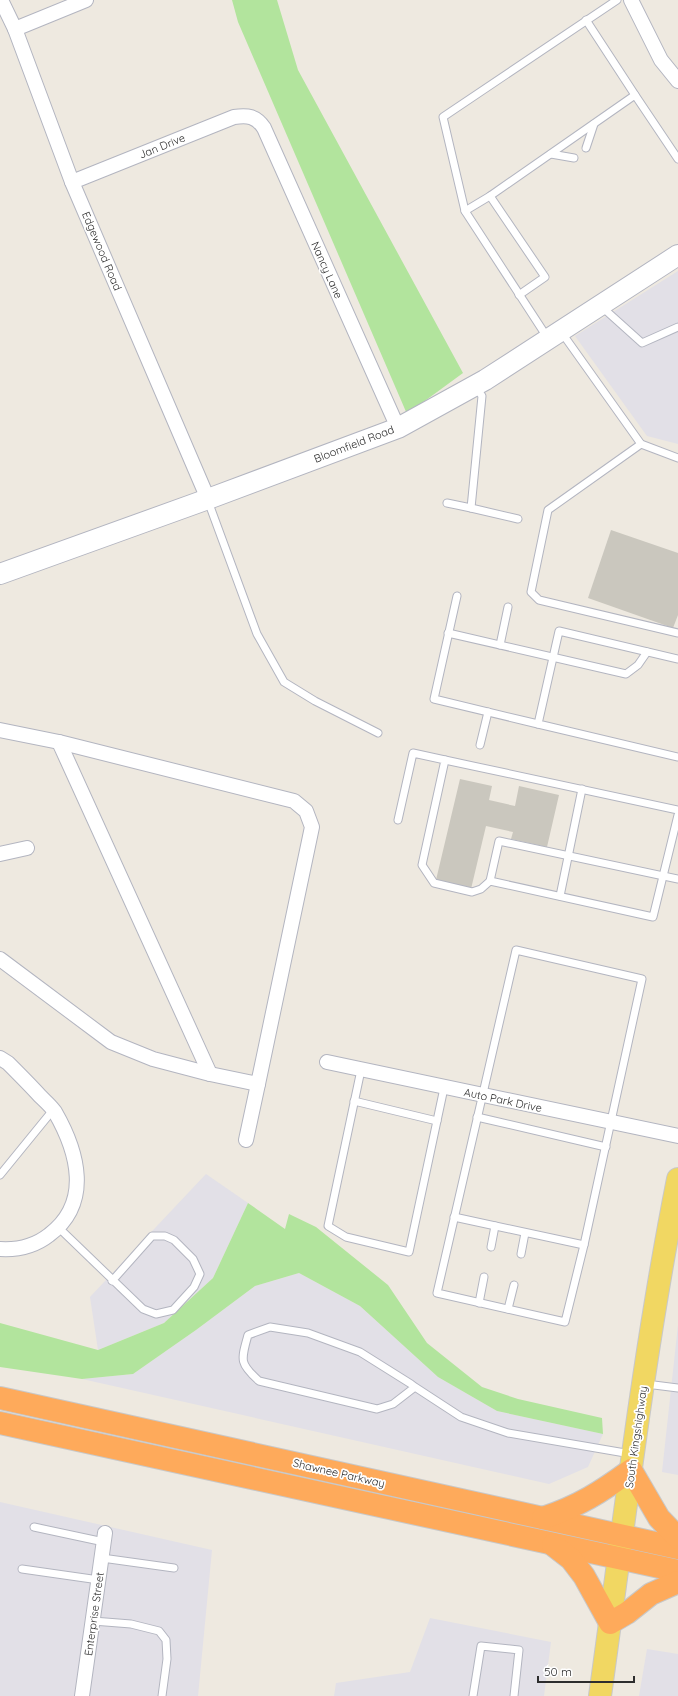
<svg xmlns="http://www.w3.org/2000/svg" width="678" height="1696" font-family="Quicksand,sans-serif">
	<rect width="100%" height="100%" fill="#eee9e0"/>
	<!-- industrial -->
	<g fill="#e2e0e7">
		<path d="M678,271V444L647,436L575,336Z"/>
		<path d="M206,1174L248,1203L213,1278L164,1323L98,1350L90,1297Z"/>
		<path d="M299,1273L360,1306L438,1377L497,1411L603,1434L588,1467L549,1484L82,1379L133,1374L196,1330L255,1286Z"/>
		<path d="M678,1325V1475L662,1472Z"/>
		<path d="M0,1502L212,1550L198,1696H0Z"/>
		<path d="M430,1618L551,1642L544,1696H334L336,1683L410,1672Z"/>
		<path d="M647,1649L678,1654V1696H639Z"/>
	</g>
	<!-- green -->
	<g fill="#b2e49d">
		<path d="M232,0H277L298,70L463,373L407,414L238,22Z"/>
		<path d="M248,1203L285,1229L289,1214L316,1227L388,1285L427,1343L482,1387L518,1399L602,1418L603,1434L497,1411L438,1377L360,1306L299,1273L255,1286L196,1330L133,1374L82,1379L0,1367V1323L98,1350L164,1323L213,1278Z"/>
	</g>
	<!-- building -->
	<g fill="#cac7be">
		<path d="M611,530L678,553V615L673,628L588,598Z"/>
		<path d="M460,779L492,786L489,800L515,806L519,786L559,795L547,847L511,839L513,832L486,826L471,889L436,880Z"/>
	</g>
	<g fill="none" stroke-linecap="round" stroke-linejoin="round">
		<defs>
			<g id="lane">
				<path d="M586,20L635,95"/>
				<path d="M586,148L594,124"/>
				<path d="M551,154L574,158"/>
				<path d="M490,196L635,95L678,159"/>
				<path d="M465,211L490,196L545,277L519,295"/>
				<path d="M602,307L642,343L678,327"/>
				<path d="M562,333L641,444L678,458"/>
				<path d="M547,337L465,211L443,117L617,0"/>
				<path d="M475,386L482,396L471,508L518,519"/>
				<path d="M641,444L548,510L531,592L539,600L678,633"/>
				<path d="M208,501L257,634L284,682L315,701L378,733"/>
				<path d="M447,503L471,508"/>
				<path d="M457,596L434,699L538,724"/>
				<path d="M448,633L626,674L638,665L647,652"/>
				<path d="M500,645L508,607"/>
				<path d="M678,659L559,631L538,724L678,757"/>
				<path d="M480,745L488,712"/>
				<path d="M445,760L678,810"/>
				<path d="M398,820L413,753L445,760L422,865L434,883L472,892L481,889L490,881L653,917L678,815"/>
				<path d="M490,881L499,841L678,879"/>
				<path d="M560,896L582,789"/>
				<path d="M516,950L642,979L584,1245L565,1322L437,1293Z"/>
				<path d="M361,1070L328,1226L346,1237L409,1252L444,1088"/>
				<path d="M354,1101L437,1121"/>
				<path d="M477,1117L606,1147"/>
				<path d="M0,1175L53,1110"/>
				<path d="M454,1217L584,1245"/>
				<path d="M59,1228L143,1309L156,1314L173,1310L194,1287L200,1274L193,1259L174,1240L165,1236H152L112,1281"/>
				<path d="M491,1247L495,1226"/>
				<path d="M521,1254L525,1233"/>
				<path d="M479,1303L484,1277"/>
				<path d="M508,1309L514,1285"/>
				<path d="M646,1384L678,1388"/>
				<path d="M415,1387L393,1404L377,1409L259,1381C239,1363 241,1360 248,1335L270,1327L308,1333L360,1352L411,1384L415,1387L461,1417L508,1433L631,1454"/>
				<path d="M34,1527L104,1542"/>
				<path d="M102,1558L174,1568"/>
				<path d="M22,1569L99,1580"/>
				<path d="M93,1621L131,1624L159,1631L166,1640L167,1659L162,1696"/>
				<path d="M473,1696L481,1646L519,1650L514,1696"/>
			</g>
			<g id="street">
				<path d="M1,0L15,29L72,182L208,499"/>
				<path d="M631,0L661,60L678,81"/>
				<path d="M15,29L86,0"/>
				<path d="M72,182L234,117C248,115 256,116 264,128L398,428"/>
				<path d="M0,730L59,742L294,801L306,811L312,827L258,1084L210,1074L153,1059L111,1042L0,959"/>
				<path d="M59,742L210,1074"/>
				<path d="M0,854L27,848"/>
				<path d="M0,1058L8,1063C19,1074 30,1085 40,1096C45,1101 51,1106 55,1112C78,1152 92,1203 49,1235C35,1246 17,1250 0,1249"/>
				<path d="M327,1062L678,1136"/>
				<path d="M246,1140L258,1084"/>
				<path d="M82,1696L105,1533"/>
			</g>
			<path id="secondary" d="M0,574L208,499L398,428L485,380L678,255"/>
			<path id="primary" d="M600,1696C624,1524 644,1350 678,1179"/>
			<g id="highway">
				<path d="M0,1398L678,1548"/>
				<path d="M0,1423L678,1571"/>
				<path d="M543,1518C579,1506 601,1492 631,1470L659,1518L678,1538"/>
				<path d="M553,1545L571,1559L584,1576L610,1623L627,1613L651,1594L678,1582"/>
			</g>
		</defs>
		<!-- lane casing -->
		<use href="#lane" stroke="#b3b5c0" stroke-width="9"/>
		<!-- street casing -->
		<use href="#street" stroke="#b3b5c0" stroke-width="16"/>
		<!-- secondary casing -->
		<use href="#secondary" stroke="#b3b5c0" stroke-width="22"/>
		<!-- primary casing -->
		<use href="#primary" stroke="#c8c8c8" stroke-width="24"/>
		<!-- highway casing -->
		<use href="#highway" stroke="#c8c8c8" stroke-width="24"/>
		<!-- lane -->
		<use href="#lane" stroke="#fff" stroke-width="7"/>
		<!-- street -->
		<use href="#street" stroke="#fff" stroke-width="14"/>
		<!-- secondary -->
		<use href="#secondary" stroke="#fff" stroke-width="20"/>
		<!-- primary -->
		<use href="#primary" stroke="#f1d762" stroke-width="22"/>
		<!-- highway -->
		<use href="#highway" stroke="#feaa5b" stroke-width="22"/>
	</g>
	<g text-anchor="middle" stroke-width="3.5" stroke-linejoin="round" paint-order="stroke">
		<!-- street labels -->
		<g font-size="11" fill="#2d2d2d" stroke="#fff">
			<text transform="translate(162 146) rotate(-22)" y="4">Jan Drive</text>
			<text transform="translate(102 251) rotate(67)" y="4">Edgewood Road</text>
			<text transform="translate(327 270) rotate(66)" y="4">Nancy Lane</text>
			<text transform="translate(354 444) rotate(-21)" y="4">Bloomfield Road</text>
			<text transform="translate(503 1100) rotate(12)" y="4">Auto Park Drive</text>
			<text transform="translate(636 1437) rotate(-82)" y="4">South Kingshighway</text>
			<text transform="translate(339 1473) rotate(13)" y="4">Shawnee Parkway</text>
			<text transform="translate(94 1614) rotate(-82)" y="4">Enterprise Street</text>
		</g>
	</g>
	<!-- scale -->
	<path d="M538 1676v6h96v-6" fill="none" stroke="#2d2d2d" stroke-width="2"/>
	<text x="544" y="1676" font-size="12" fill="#2d2d2d" stroke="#ffffff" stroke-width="3" paint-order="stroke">50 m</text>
</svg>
